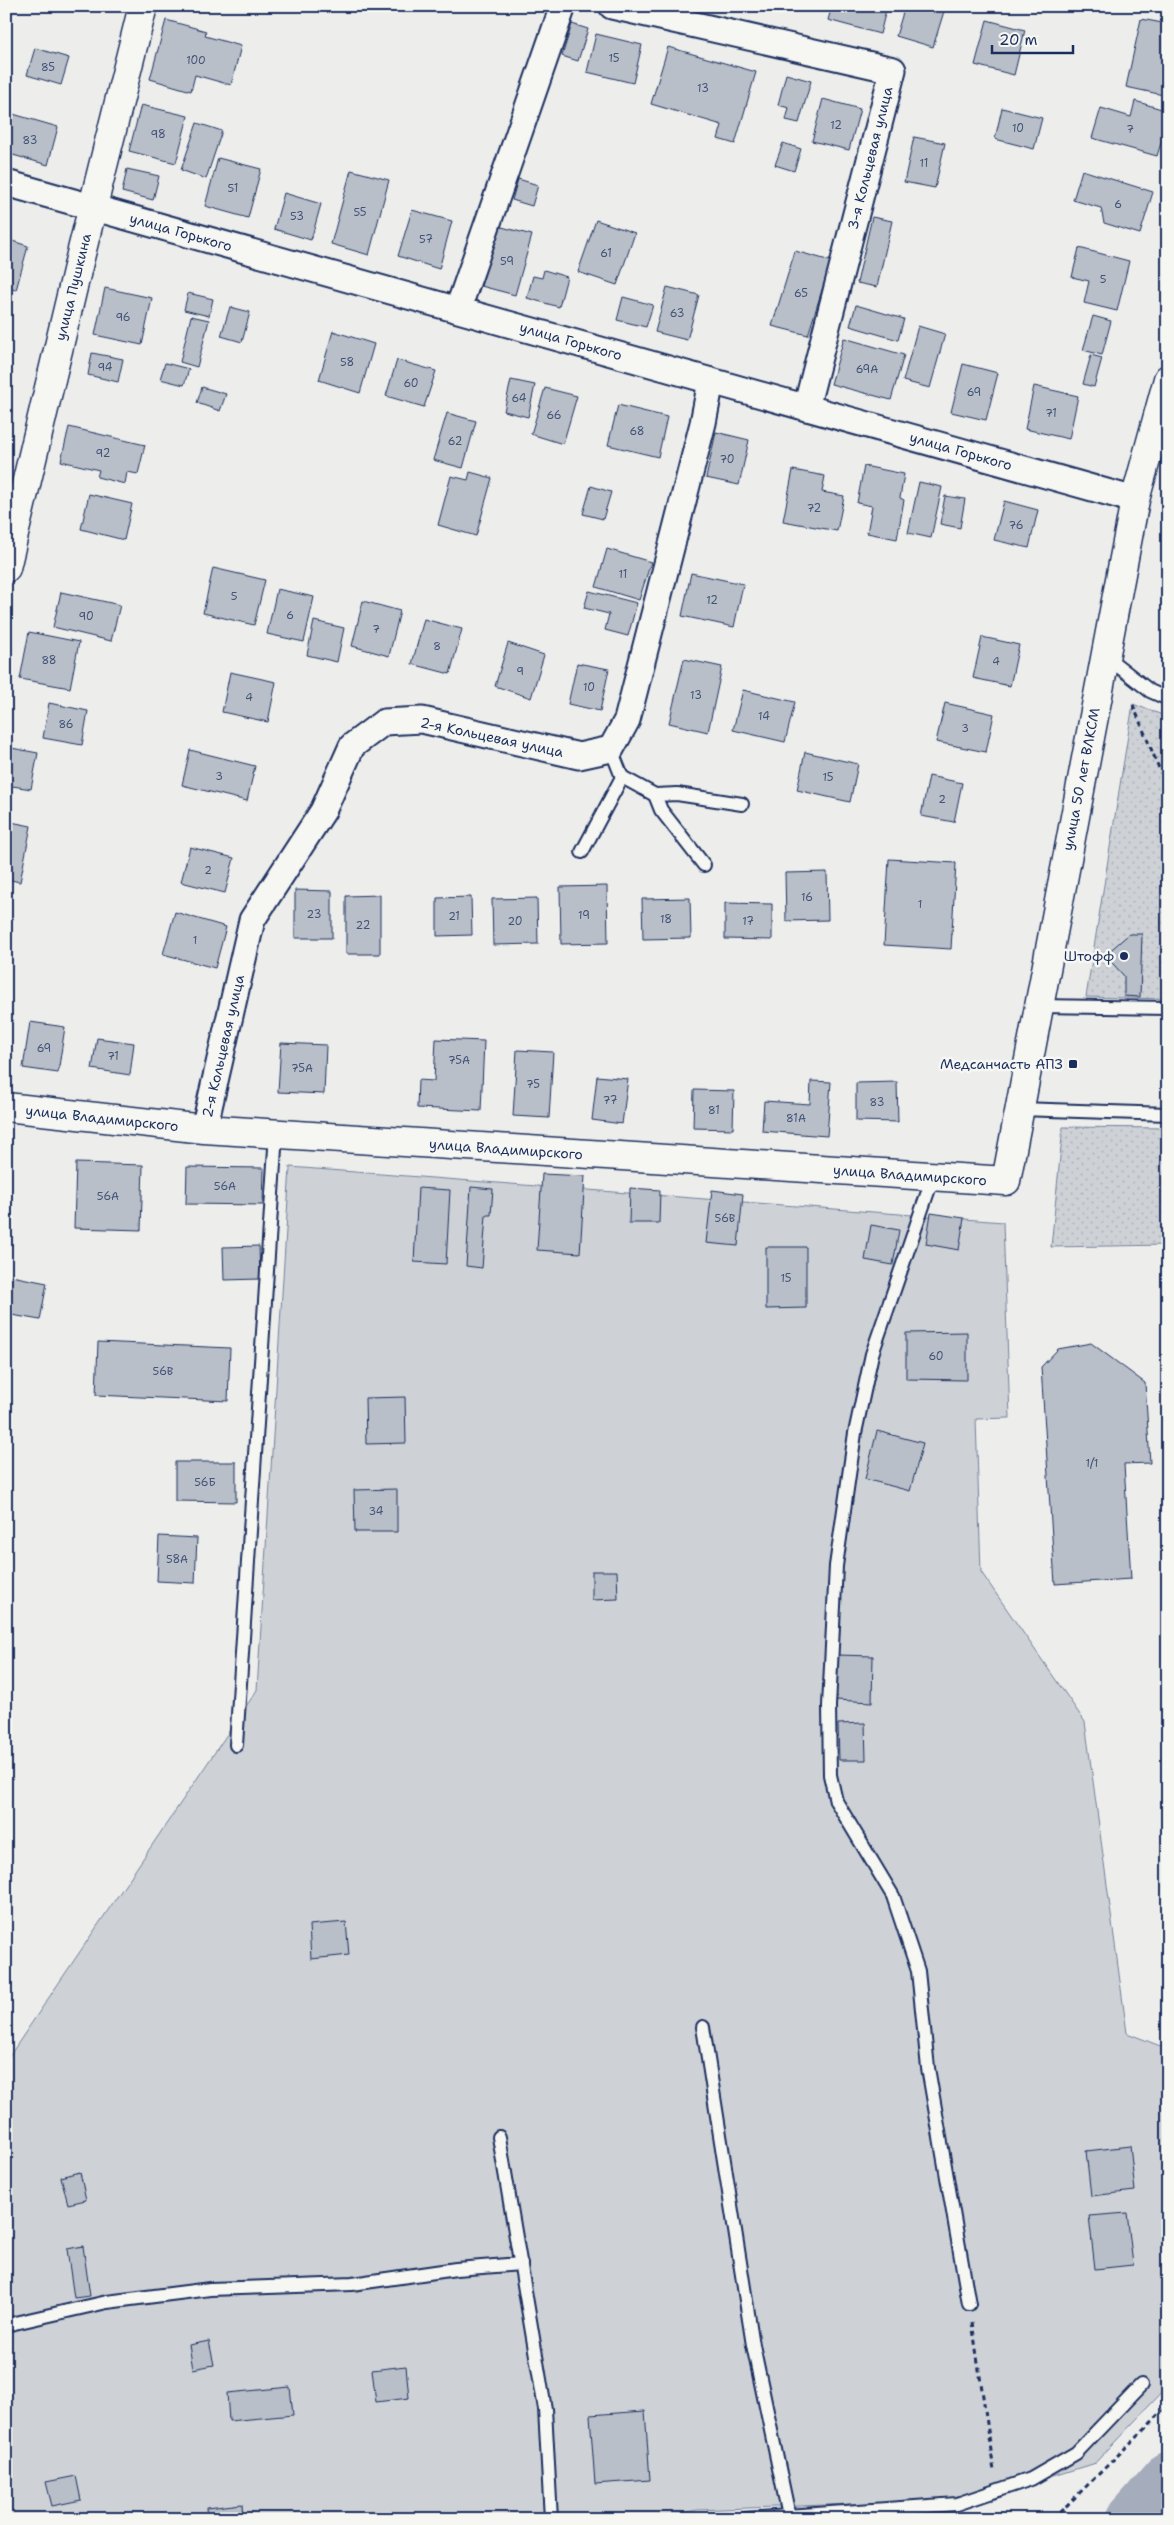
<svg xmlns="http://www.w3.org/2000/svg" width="1174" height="2525" font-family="'Shantell Sans',sans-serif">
	<defs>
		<pattern id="grass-dots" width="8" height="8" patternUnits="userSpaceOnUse" patternTransform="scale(1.25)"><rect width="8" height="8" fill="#ced2d7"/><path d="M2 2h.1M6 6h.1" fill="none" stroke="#b0b5bb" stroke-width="1.8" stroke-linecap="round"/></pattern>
	</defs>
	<rect width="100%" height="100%" fill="#edeeec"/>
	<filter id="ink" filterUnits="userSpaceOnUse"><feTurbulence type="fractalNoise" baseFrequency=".02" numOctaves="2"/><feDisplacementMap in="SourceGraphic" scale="10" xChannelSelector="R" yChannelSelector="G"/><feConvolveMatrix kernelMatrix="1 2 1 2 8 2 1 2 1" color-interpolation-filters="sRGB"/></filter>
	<g filter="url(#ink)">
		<!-- grass -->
		<g fill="url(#grass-dots)" stroke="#74809a">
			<path d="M1133,704L1168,717V999L1086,997Z"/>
			<path d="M1063,1127L1168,1128V1245L1051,1247Z"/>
		</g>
		<!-- garden -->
		<path fill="#ced2d7" stroke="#74809a" d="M290,1167L1003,1222L1010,1418L976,1419L981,1572L1085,1722L1127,2033L1168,2049V2386L1095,2463L979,2499L697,2510L654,2519H6V2061L257,1690Z"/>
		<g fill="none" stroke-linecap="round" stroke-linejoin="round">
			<!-- river -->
			<path stroke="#a5acbc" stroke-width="49" d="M1130,2519L1168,2476"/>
		</g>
		<!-- building -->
		<g fill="#b9bfc8" stroke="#1b2f5e">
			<path d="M59,6H83L81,12Z"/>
			<path d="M772,6H796L795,11Z"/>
			<path d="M832,6H887L880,34L828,20Z"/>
			<path d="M905,6L945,8L933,47L896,36Z"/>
			<path d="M1141,19L1168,24V96L1126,87Z"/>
			<path d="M166,20L206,31L205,36L241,46L231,85L195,75L191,91L150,79Z"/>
			<path d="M987,20L1025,30L1014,75L975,65Z"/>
			<path d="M572,24L588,29L578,61L562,56Z"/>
			<path d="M596,34L642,45L633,83L587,72Z"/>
			<path d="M668,47L756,72L735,144L718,139L722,125L651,104Z"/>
			<path d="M35,48L69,58L61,85L27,75Z"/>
			<path d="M786,74L811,81L799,123L786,120L789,108L778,105Z"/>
			<path d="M823,99L860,109L849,150L812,141Z"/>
			<path d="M1135,101L1168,111V120L1157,156L1092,138L1101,108L1131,117Z"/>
			<path d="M141,105L188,116L176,163L129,151Z"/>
			<path d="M1002,108L1042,118L1034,149L995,139Z"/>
			<path d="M6,112L58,127L48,165L6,153Z"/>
			<path d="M197,123L222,131L206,179L181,170Z"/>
			<path d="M914,137L945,143L935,188L904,182Z"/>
			<path d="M783,143L801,149L794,171L775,165Z"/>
			<path d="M218,158L261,169L248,218L205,206Z"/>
			<path d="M127,169L159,176L153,200L122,192Z"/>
			<path d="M351,170L389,180L369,255L331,244Z"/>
			<path d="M1082,170L1153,192L1140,234L1104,223L1101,208L1073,200Z"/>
			<path d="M518,179L538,185L532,206L512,200Z"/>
			<path d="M284,193L321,204L311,240L274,229Z"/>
			<path d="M412,210L452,221L439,269L398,256Z"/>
			<path d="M872,217L892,221L877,287L857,283Z"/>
			<path d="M596,220L635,233L617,285L578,272Z"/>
			<path d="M498,226L532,235L515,295L481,286Z"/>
			<path d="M6,239L28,246L16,290L6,288Z"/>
			<path d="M1079,248L1129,261L1117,311L1084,303L1089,281L1072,277Z"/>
			<path d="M795,251L831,261L808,335L772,326Z"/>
			<path d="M544,270L567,277L559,307L527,298L533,276L542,278Z"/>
			<path d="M667,287L699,295L687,340L655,332Z"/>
			<path d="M105,288L152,298L142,345L95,335Z"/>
			<path d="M188,293L213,299L209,316L184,310Z"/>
			<path d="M623,297L653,305L646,327L617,320Z"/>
			<path d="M856,305L904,319L898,340L850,326Z"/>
			<path d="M230,307L250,312L242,342L221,336Z"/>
			<path d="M191,316L209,320L197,367L180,362Z"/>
			<path d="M1093,316L1111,321L1102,355L1083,350Z"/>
			<path d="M918,326L945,334L930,388L903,381Z"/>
			<path d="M333,331L374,344L360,393L319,380Z"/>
			<path d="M844,338L904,355L891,400L831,384Z"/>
			<path d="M92,353L123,359L118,382L88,375Z"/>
			<path d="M1091,355L1102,358L1094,387L1083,384Z"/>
			<path d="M397,360L436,371L424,407L386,396Z"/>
			<path d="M165,363L189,369L184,385L160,379Z"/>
			<path d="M963,364L998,373L986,420L951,412Z"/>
			<path d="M511,380L535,385L528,417L504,411Z"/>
			<path d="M1034,386L1078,396L1069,439L1025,429Z"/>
			<path d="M202,387L226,394L220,411L197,403Z"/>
			<path d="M545,388L577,396L563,444L531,434Z"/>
			<path d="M618,405L667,417L658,457L608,445Z"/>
			<path d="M447,413L476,421L463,468L433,460Z"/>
			<path d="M69,427L145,445L138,474L127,472L125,484L97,477L99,470L61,461Z"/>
			<path d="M716,432L749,440L739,485L706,478Z"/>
			<path d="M864,466L904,474L900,498L904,500L897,539L867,533L872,506L857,503Z"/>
			<path d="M793,470L825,476L822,492L844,496L837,531L783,521Z"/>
			<path d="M470,472L492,478L476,536L438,525L451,476L468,480Z"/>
			<path d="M919,482L942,487L931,538L908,533Z"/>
			<path d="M591,486L611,492L603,519L583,514Z"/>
			<path d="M89,494L132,504L124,540L81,529Z"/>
			<path d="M945,496L965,499L960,528L940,524Z"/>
			<path d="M1004,501L1038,510L1029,548L994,540Z"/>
			<path d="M607,549L651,562L639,600L596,587Z"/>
			<path d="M213,568L265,580L254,625L203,613Z"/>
			<path d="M691,573L743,584L734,627L682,616Z"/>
			<path d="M277,589L314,597L304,642L267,634Z"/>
			<path d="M589,591L637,603L628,636L605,630L609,614L584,608Z"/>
			<path d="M61,592L120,605L111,641L53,627Z"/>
			<path d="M363,601L400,611L389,656L352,646Z"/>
			<path d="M424,619L462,629L450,674L412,664Z"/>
			<path d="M314,621L344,628L337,662L307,655Z"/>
			<path d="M29,632L79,642L70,688L20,679Z"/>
			<path d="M982,637L1019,645L1010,686L973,678Z"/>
			<path d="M508,643L544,655L531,698L495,686Z"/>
			<path d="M684,659L722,667L708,732L669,723Z"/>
			<path d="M577,663L609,669L600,711L568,704Z"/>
			<path d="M230,672L276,682L268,722L222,712Z"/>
			<path d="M743,690L795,702L785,742L733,730Z"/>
			<path d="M49,703L88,711L82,745L43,738Z"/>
			<path d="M945,703L994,714L986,752L936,742Z"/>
			<path d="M6,747L38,753L31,789L6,785Z"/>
			<path d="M190,750L255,766L247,801L182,785Z"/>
			<path d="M805,752L858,764L850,802L797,790Z"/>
			<path d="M929,776L962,783L954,822L921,816Z"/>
			<path d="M6,821L31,826L20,882L6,879Z"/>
			<path d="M190,847L234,858L225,893L181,882Z"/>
			<path d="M889,859L956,863L951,949L884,945Z"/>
			<path d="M827,872L828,920L786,921L785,873Z"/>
			<path d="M607,886L608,943L561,944L560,887Z"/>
			<path d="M295,890L332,891V938H295Z"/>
			<path d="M380,895V954H346V896Z"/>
			<path d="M471,897L472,935L437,936V898Z"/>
			<path d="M537,898L538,944L493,945L492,899Z"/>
			<path d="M690,898L691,938L643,939L642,899Z"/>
			<path d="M725,903L772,904V940L725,939Z"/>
			<path d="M175,912L226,927L215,968L163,954Z"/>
			<path d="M1129,934H1142L1140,997L1124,996V976L1105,955Z"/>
			<path d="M30,1022L65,1027L58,1073L23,1068Z"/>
			<path d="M97,1038L134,1043L130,1075L92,1069Z"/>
			<path d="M436,1039L484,1041L481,1111L417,1108L418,1080L434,1081Z"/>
			<path d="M281,1043L326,1045L324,1094L278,1092Z"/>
			<path d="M517,1050L553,1052L549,1118L513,1116Z"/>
			<path d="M597,1076L628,1079L622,1124L592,1120Z"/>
			<path d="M811,1081L831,1082L827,1136L762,1131L764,1101L810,1104Z"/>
			<path d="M897,1082L898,1122L856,1121V1083Z"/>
			<path d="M694,1090L734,1091L733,1129L693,1128Z"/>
			<path d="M76,1163L143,1165L141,1230L74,1228Z"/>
			<path d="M187,1167L264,1168L263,1205L186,1204Z"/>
			<path d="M542,1174L585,1176L580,1253L537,1250Z"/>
			<path d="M471,1187L493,1189L491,1215H486L482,1268L466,1266Z"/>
			<path d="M418,1188L450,1190L446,1264L414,1262Z"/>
			<path d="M630,1188L660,1190L659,1223H629Z"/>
			<path d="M712,1190L743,1194L738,1246L706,1243Z"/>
			<path d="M931,1213L964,1218L959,1250L926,1244Z"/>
			<path d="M871,1225L899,1230L893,1265L865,1260Z"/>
			<path d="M259,1246L260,1279L224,1280L223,1247Z"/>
			<path d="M766,1247H806V1308L766,1309Z"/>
			<path d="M6,1275L47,1283L40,1320L6,1314Z"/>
			<path d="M967,1332V1380L906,1379V1333Z"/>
			<path d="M98,1342L230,1348L228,1401L96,1395Z"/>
			<path d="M1091,1343L1145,1383L1150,1463L1124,1464L1131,1579L1055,1584L1041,1367L1058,1349Z"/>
			<path d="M405,1397L406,1443L366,1444L365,1398Z"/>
			<path d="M877,1431L923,1443L910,1491L865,1479Z"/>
			<path d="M175,1462H236V1502L175,1501Z"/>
			<path d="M397,1489V1532H355L354,1490Z"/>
			<path d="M159,1536L197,1538L195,1583L157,1581Z"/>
			<path d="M592,1571H617L618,1599L592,1600Z"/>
			<path d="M837,1655L873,1656L872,1702L836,1700Z"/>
			<path d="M865,1723L866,1760H839L838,1724Z"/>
			<path d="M346,1922L349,1955L311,1959L309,1925Z"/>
			<path d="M1130,2146L1135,2191L1091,2196L1086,2151Z"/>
			<path d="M80,2172L86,2200L68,2204L61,2177Z"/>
			<path d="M1127,2213L1133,2265L1095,2269L1089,2216Z"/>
			<path d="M83,2246L90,2296L74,2298L67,2249Z"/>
			<path d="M209,2341L214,2365L193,2369L189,2345Z"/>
			<path d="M406,2366L409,2398L376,2402L372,2370Z"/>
			<path d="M290,2387L293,2415L229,2421L227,2393Z"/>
			<path d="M645,2411L650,2480L595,2484L590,2415Z"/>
			<path d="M76,2476L81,2500L52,2506L46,2482Z"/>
			<path d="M242,2504L243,2519H208L207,2508Z"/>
		</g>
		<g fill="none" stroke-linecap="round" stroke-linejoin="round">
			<defs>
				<g id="service">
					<path d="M1104,655L1150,691L1168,699"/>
					<path d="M611,749L622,777L655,795"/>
					<path d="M582,852L622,777"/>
					<path d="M704,865L661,810L655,795L677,794L742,804"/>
					<path d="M1039,1006L1168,1008"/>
					<path d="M1020,1109L1168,1114"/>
					<path d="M933,1177L872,1354L855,1433L836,1566L829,1706L830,1775L836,1801L893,1896L918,1971L928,2068L969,2304"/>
					<path d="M236,1745L276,1133"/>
					<path d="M703,2027L753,2345L789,2516"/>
					<path d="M499,2137L545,2409L551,2519"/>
					<path d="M6,2325L107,2302L210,2289L352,2284L456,2269L521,2264"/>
					<path d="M745,2519L957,2504L1031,2479L1076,2453L1141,2385"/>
				</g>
				<g id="minor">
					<path d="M612,6L893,70L806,408"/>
					<path d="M6,183L1135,500"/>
					<path d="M458,309L563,6"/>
					<path d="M204,1129L252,920L323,811L352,746L384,722L422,720L579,756L611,749L627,720L703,423L711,381"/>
				</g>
				<g id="tertiary">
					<path d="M6,568L80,258L143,6"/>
					<path d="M6,1107L204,1129L1006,1181L1135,500L1168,379"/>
				</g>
			</defs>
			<!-- service casing -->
			<use href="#service" stroke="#1b2f5e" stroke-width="16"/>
			<!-- minor casing -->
			<use href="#minor" stroke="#1b2f5e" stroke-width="29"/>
			<!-- tertiary casing -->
			<use href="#tertiary" stroke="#1b2f5e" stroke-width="31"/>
			<!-- path -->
			<g stroke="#1b2f5e" stroke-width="3" stroke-dasharray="5 4" stroke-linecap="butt">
				<path d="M1133,705L1168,790"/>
				<path d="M972,2322L994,2471"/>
				<path d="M1053,2519L1168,2406"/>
			</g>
			<!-- service -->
			<use href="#service" stroke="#f6f6f2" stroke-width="12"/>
			<!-- minor -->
			<use href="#minor" stroke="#f6f6f2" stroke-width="25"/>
			<!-- tertiary -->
			<use href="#tertiary" stroke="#f6f6f2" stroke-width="28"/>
		</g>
	</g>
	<!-- markers -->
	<g fill="#1b2f5e" stroke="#f6f6f2" stroke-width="2">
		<circle cx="1124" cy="956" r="5"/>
		<rect x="1068" y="1059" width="10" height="10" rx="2.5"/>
	</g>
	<g text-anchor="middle" stroke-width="5" stroke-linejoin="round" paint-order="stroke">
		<!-- number labels -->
		<g font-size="11" fill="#425378">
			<text x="614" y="62">15</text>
			<text x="196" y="64">100</text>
			<text x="48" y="71">85</text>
			<text x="703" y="92">13</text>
			<text x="836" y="129">12</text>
			<text x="1018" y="132">10</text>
			<text x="1130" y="133">7</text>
			<text x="158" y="138">98</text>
			<text x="30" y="144">83</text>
			<text x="924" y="167">11</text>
			<text x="233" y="192">51</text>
			<text x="1118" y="208">6</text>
			<text x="360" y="216">55</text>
			<text x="297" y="220">53</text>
			<text x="426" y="243">57</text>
			<text x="606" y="257">61</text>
			<text x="507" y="265">59</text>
			<text x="1103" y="283">5</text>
			<text x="801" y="297">65</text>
			<text x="677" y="317">63</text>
			<text x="123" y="321">96</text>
			<text x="347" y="366">58</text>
			<text x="105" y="371">94</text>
			<text x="867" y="373">69А</text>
			<text x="411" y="387">60</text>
			<text x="974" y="396">69</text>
			<text x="519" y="402">64</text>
			<text x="1051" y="417">71</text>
			<text x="554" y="419">66</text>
			<text x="637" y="435">68</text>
			<text x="455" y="445">62</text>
			<text x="103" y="457">92</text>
			<text x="727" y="463">70</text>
			<text x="814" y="512">72</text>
			<text x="1016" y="529">76</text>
			<text x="623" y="578">11</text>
			<text x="234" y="600">5</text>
			<text x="712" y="604">12</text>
			<text x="290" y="619">6</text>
			<text x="86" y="620">90</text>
			<text x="376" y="633">7</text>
			<text x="437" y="650">8</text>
			<text x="49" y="664">88</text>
			<text x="996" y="665">4</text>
			<text x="520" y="675">9</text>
			<text x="589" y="691">10</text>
			<text x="696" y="699">13</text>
			<text x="249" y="701">4</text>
			<text x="764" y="720">14</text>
			<text x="66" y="728">86</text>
			<text x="965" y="732">3</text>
			<text x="219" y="780">3</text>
			<text x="828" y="781">15</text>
			<text x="942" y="803">2</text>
			<text x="208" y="874">2</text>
			<text x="807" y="901">16</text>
			<text x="920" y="908">1</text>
			<text x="314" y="918">23</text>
			<text x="584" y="919">19</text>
			<text x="454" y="920">21</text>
			<text x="666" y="923">18</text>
			<text x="515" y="925">20</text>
			<text x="748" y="925">17</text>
			<text x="363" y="929">22</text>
			<text x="195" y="944">1</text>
			<text x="44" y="1052">69</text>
			<text x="113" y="1060">71</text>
			<text x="459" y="1064">75А</text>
			<text x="302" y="1072">75А</text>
			<text x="533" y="1088">75</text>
			<text x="610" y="1104">77</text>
			<text x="877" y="1106">83</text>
			<text x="714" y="1114">81</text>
			<text x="796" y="1122">81А</text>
			<text x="225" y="1190">56А</text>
			<text x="108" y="1200">56А</text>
			<text x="725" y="1222">56В</text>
			<text x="786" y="1282">15</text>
			<text x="936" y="1360">60</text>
			<text x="163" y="1375">56В</text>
			<text x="1092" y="1467">1/1</text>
			<text x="205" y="1486">56Б</text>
			<text x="376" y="1515">34</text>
			<text x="177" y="1563">58А</text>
		</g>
		<!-- street labels -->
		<g font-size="14" fill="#1b2f5e" stroke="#f6f6f2">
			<text transform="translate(870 158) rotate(-76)" y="5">3-я Кольцевая улица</text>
			<text transform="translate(181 232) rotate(16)" y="5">улица Горького</text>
			<text transform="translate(73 287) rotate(-76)" y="5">улица Пушкина</text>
			<text transform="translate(571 341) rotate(16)" y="5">улица Горького</text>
			<text transform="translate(961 451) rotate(16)" y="5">улица Горького</text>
			<text transform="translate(492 737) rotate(12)" y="5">2-я Кольцевая улица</text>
			<text transform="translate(1081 779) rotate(-79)" y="5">улица 50 лет ВЛКСМ</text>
			<text transform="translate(223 1046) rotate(-77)" y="5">2-я Кольцевая улица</text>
			<text transform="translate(102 1118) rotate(6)" y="5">улица Владимирского</text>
			<text transform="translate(506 1149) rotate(4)" y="5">улица Владимирского</text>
			<text transform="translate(910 1175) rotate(4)" y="5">улица Владимирского</text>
		</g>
		<!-- poi labels -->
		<g font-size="14" fill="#1b2f5e" stroke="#f6f6f2" text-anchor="end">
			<text x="1114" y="961">Штофф</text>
			<text x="1063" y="1069">Медсанчасть АПЗ</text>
		</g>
	</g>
	<!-- margin -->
	<rect width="1174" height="2525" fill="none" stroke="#f6f6f2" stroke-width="25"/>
	<rect x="12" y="12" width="1149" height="2500" fill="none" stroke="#1b2f5e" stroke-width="2" filter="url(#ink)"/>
	<!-- scale -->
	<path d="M992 45v8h81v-8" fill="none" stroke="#1b2f5e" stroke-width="2.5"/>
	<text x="999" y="45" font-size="15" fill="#1b2f5e" stroke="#f6f6f2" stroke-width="4" paint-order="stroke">20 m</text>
</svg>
